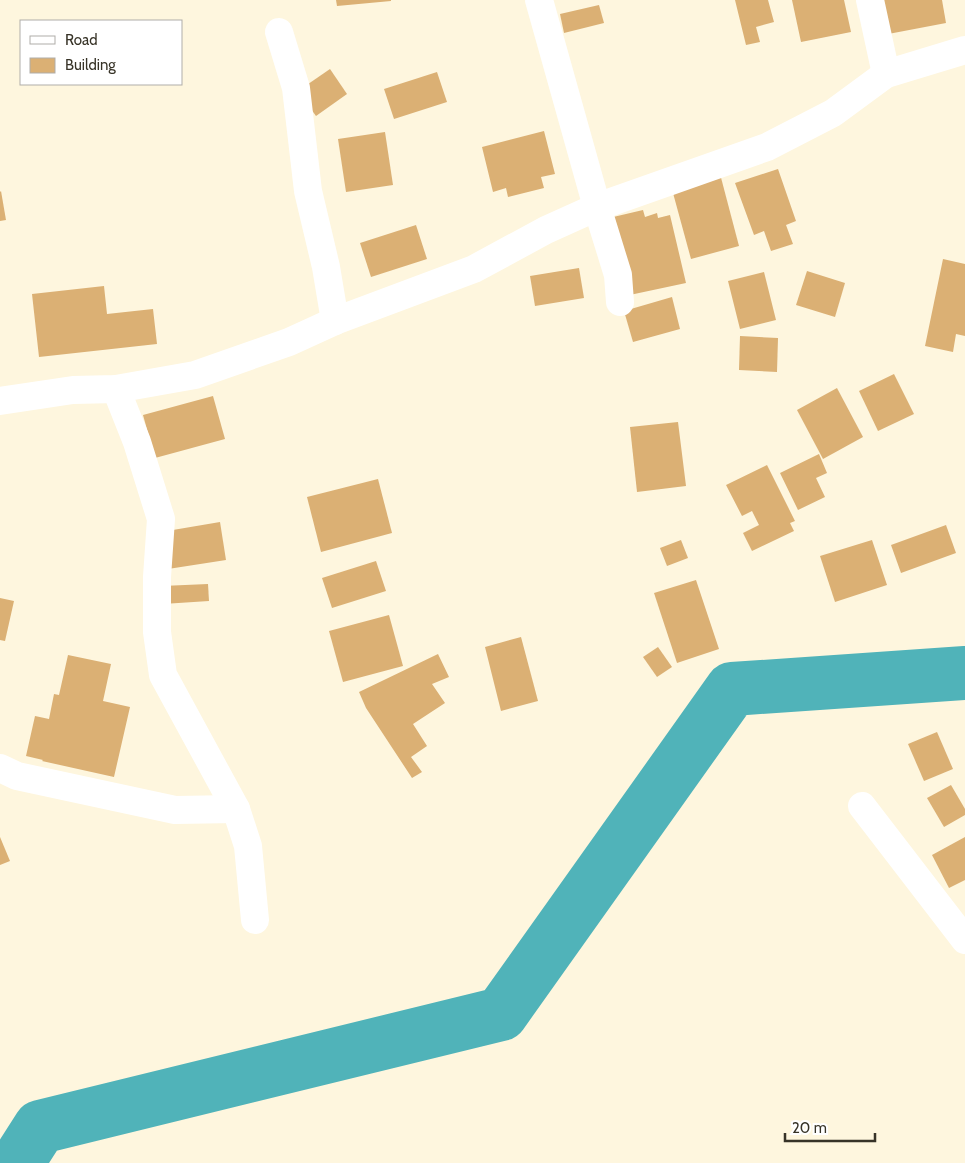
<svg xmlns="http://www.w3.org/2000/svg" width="965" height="1163" font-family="Cabin,sans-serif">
	<rect width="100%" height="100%" fill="#fef6de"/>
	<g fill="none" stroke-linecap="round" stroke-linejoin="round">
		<!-- river -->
		<path stroke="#50b3b9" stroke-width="54" d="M17,1163L40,1127L501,1014L732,689L965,673"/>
	</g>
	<!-- building -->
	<g fill="#dbb074">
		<path d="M336,0H391V1L337,6Z"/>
		<path d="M735,0H768L774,22L756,27L760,42L746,45Z"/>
		<path d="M792,0H844L851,32L801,42Z"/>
		<path d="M876,0H942L946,23L883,35Z"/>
		<path d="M599,5L604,23L564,33L560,14Z"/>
		<path d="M330,69L347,94L316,116L298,91Z"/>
		<path d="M437,72L447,102L394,119L384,89Z"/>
		<path d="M544,131L555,174L541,177L544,188L508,197L506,188L493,192L482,147Z"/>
		<path d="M385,132L393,185L346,192L338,139Z"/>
		<path d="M778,169L796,221L786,225L793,244L771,251L764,231L754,235L735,183Z"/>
		<path d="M719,170L739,246L691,259L670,182Z"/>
		<path d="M1,191L6,220L0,221V192Z"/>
		<path d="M643,210L645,217L657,213L658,218L670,215L686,283L625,296L609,218Z"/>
		<path d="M416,225L427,259L371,277L360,243Z"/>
		<path d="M943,259L965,264V336L956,334L953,352L925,346Z"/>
		<path d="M579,268L584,298L535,306L530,276Z"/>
		<path d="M807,271L845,283L835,317L796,305Z"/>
		<path d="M764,272L776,320L740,329L728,281Z"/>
		<path d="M104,286L107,314L153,309L157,344L39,357L32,294Z"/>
		<path d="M672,297L680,329L633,342L624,311Z"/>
		<path d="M740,336L778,338L777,372L739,370Z"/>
		<path d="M894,374L914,414L878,431L859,391Z"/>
		<path d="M837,388L863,437L823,459L797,410Z"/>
		<path d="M213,396L225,439L155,458L143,415Z"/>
		<path d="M678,422L686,486L637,492L630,427Z"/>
		<path d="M819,454L827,473L816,478L825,497L798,510L780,473Z"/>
		<path d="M767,465L795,521L790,523L794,531L752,551L743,533L759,525L752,511L742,516L726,485Z"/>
		<path d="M378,479L392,533L321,552L307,497Z"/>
		<path d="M220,522L226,560L168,569L161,532Z"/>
		<path d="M946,525L956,553L901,573L891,545Z"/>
		<path d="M681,540L688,558L667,566L660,548Z"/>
		<path d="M872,540L887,585L835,602L820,556Z"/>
		<path d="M376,561L386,591L332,608L322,578Z"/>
		<path d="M696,580L719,649L677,663L654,593Z"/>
		<path d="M208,584L209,601L163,604L162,586Z"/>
		<path d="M0,598L14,601L5,641L0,640Z"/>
		<path d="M389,615L403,666L343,682L329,631Z"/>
		<path d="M521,637L538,701L501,711L485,647Z"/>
		<path d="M658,647L672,667L657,677L643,657Z"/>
		<path d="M438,654L449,677L432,684L445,703L413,724L427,746L411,757L422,772L412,778L366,708L359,692Z"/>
		<path d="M68,655L111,664L103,701L130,707L114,777L42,761L43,760L26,756L35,716L49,719L54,694L59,695Z"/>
		<path d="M937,732L953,769L924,781L908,744Z"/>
		<path d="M951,785L965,809V815L944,827L927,798Z"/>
		<path d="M0,837L10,861L0,865Z"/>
		<path d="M965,837V880L949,888L932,855Z"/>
	</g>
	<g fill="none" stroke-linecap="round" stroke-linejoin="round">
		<!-- minor -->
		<g stroke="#fff" stroke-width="28">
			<path d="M539,0L597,207L618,275L620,302"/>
			<path d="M870,0L886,74"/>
			<path d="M279,32L296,88L308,191L326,267L335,321"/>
			<path d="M116,389L137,442L161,519L157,577V632L163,675L236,809L248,846L255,920"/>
			<path d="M0,401L73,390L116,389L195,375L289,342L335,321L474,269L546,230L597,207L767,147L833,113L886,74L965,50"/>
			<path d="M0,768L17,776L175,810L236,809"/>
			<path d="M862,806L965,940"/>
		</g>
	</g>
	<!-- legend -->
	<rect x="20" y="20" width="162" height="65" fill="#ffffff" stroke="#afada9"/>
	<rect x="30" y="36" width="25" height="8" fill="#ffffff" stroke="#afada9"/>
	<text x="65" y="45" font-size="15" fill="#373327">Road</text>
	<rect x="30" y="58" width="25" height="15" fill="#dbb074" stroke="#afada9"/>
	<text x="65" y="70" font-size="15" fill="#373327">Building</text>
	<!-- scale -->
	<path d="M785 1133v8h90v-8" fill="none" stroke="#373327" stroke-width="2.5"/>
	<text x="792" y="1133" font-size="15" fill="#373327" stroke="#ffffff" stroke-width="4" paint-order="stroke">20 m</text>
</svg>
